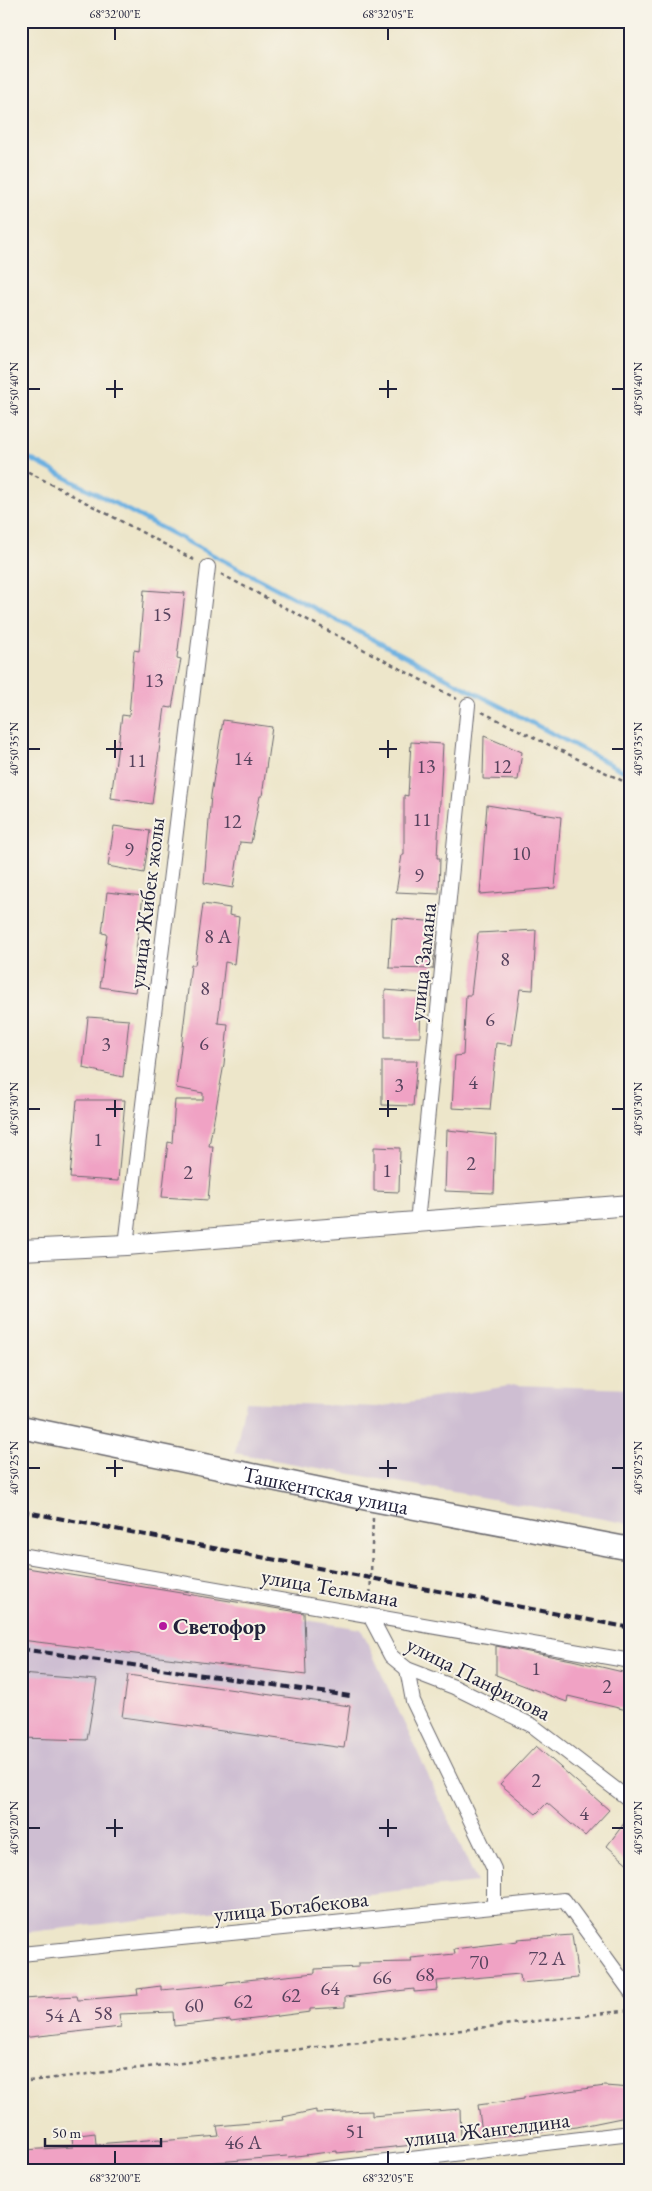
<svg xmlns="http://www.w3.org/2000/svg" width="652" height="2191" font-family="'EB Garamond',serif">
	<rect width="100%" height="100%" fill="#f7f3e8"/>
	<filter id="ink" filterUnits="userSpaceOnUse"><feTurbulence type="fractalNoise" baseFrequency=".02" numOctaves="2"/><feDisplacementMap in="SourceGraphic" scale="10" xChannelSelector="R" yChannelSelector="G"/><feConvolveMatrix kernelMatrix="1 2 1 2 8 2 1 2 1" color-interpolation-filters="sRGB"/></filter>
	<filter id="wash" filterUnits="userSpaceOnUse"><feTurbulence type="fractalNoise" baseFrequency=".0096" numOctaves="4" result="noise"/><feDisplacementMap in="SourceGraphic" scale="20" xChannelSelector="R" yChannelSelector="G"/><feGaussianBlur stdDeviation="1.12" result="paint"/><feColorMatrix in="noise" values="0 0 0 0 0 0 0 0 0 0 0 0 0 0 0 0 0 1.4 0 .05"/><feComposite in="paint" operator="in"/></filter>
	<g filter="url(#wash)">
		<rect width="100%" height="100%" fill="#ede6ca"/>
		<!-- industrial -->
		<g fill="#cebed2">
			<path d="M515,1385L631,1389V1524L235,1453L245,1402L377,1407Z"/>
			<path d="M21,1574L361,1629L477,1882L21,1933Z"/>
		</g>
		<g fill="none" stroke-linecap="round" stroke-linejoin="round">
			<!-- stream -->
			<path stroke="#6cb0e1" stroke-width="4.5" d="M21,454L631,775"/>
		</g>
		<g id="blocks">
			<!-- building -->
			<g fill="#f0a2c4">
				<path d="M144,590L185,593L177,658L181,659L172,708L165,707L152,804L111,798L122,715L129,716L134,650L139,651Z"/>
				<path d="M223,720L272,727L262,796H260L251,843L240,842L233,888L204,883L211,795Z"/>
				<path d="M484,736L522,752L518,780L483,779Z"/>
				<path d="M411,742L443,744L437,858H440L439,894L396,892L402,855H404V795L408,796Z"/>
				<path d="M487,805L561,817L555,888L480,894Z"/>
				<path d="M114,826L150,831L144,873L108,866Z"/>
				<path d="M107,892L143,896L135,958L140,959L135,992L100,987L107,934L102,933Z"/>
				<path d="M203,904L230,908L229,915L239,917L234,964L225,962L218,1023L228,1024L224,1064L209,1146H213L208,1200L162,1197L168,1142L172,1143L175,1100H203V1093L176,1088L191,965H195Z"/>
				<path d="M392,918L437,922L433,969L389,968Z"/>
				<path d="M536,930L533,990L520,989L512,1045L496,1043L490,1110L452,1108L455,1056L463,1055L466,995H471L478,933Z"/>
				<path d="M385,990L421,993L420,1037H385Z"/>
				<path d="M88,1017L129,1020L123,1077L83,1068Z"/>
				<path d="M382,1061H417L413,1106L382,1105Z"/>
				<path d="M77,1100H125L118,1181L70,1178Z"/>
				<path d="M447,1130L496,1135L494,1193L445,1191Z"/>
				<path d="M374,1147L400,1148L399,1192L374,1191Z"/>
				<path d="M21,1567L304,1613L306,1675L21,1640Z"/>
				<path d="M496,1646L572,1660L631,1674V1711L568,1696L567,1702L496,1675Z"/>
				<path d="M21,1674L97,1680L87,1740L21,1738Z"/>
				<path d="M128,1675L350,1706L344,1748L122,1717Z"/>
				<path d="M536,1746L609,1810L585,1836L547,1803L536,1814L500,1784Z"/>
				<path d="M631,1814V1867L607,1846Z"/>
				<path d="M572,1935L578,1978L521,1983L520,1974L437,1981L438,1990L414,1992V1989L345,1997V2007L310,2009V2012L231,2022L230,2020L174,2026L173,2012L119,2014L121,2027L21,2038V1999L77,1996L78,2000L138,1995L137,1989L161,1986V1990L227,1984V1982L315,1973V1969L359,1967V1963L412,1962L411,1958L455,1954L454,1949L518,1941L517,1939Z"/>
				<path d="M605,2086L631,2088V2116L577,2127L483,2138L478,2105L524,2099V2097Z"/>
				<path d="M460,2109L461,2140L337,2153V2151L288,2157L287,2156L207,2163V2168L26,2170L24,2150L73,2147L72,2136L95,2133L96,2144L160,2139V2141L219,2136L217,2126L284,2120L283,2117L316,2110V2113L372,2111V2116Z"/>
			</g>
		</g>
	</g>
	<g filter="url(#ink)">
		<use href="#blocks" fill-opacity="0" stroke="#69676d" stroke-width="1"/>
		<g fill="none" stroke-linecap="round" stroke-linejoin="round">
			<defs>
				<g id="street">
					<path d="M417,1223L468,705"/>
					<path d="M126,1245L208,567"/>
					<path d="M21,1555L631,1661"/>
					<path d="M370,1616L391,1656L407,1669L454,1687L533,1726L631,1801"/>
					<path d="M407,1669L413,1701L494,1869V1907"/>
					<path d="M21,1954L564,1900L631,1992"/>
					<path d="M318,2170L631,2133"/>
				</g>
				<path id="secondary" d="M21,1250L126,1245L631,1205"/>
				<g id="primary">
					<path id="s1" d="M21,1427L373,1500L631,1549"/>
				</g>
			</defs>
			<!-- street casing -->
			<use href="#street" stroke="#69676d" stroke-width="16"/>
			<!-- secondary casing -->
			<use href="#secondary" stroke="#69676d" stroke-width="22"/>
			<!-- primary casing -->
			<use href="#primary" stroke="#69676d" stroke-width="25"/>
			<!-- path -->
			<g stroke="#69676d" stroke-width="2.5" stroke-dasharray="4 4" stroke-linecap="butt">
				<path d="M21,468L196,561"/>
				<path d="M221,574L457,699"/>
				<path d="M482,712L631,785"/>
				<path d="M370,1602L373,1518"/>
				<path d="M21,2082L631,2010"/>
			</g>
			<!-- street -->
			<use href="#street" stroke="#fff" stroke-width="14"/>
			<!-- secondary -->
			<use href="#secondary" stroke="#fff" stroke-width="20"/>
			<!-- primary -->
			<use href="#primary" stroke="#fff" stroke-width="22"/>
			<!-- rail -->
			<g stroke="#22223b" stroke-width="4" stroke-dasharray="8 4" stroke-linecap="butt">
				<path d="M21,1511L631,1628"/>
				<path d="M21,1649L350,1696"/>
			</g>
		</g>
	</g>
	<!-- ticks -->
	<path fill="none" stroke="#22223b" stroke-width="2" d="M115,28V40M388,28V40M115,380V398M388,380V398M28,389H40M106,389H123M379,389H397M612,389H624M115,740V758M388,740V758M28,749H40M106,749H123M379,749H397M612,749H624M115,1100V1117M388,1100V1117M28,1109H40M106,1109H123M379,1109H397M612,1109H624M115,1460V1477M388,1460V1477M28,1468H40M106,1468H123M379,1468H397M612,1468H624M115,1819V1837M388,1819V1837M28,1828H40M106,1828H123M379,1828H397M612,1828H624M115,2151V2164M388,2151V2164"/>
	<!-- markers -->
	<circle fill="#b5179e" stroke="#f7f3e8" stroke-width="2" cx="163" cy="1626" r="5"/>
	<g text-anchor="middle" stroke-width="4" stroke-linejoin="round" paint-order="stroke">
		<!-- number labels -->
		<g font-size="20" fill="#56425d">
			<text x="162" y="621">15</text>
			<text x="154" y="687">13</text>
			<text x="243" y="765">14</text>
			<text x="137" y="767">11</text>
			<text x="426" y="773">13</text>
			<text x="502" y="773">12</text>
			<text x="422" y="826">11</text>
			<text x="232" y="828">12</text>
			<text x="129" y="856">9</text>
			<text x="521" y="860">10</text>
			<text x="419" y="882">9</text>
			<text x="218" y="943">8 А</text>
			<text x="505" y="966">8</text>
			<text x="205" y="995">8</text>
			<text x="490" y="1026">6</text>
			<text x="204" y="1050">6</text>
			<text x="106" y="1051">3</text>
			<text x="473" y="1089">4</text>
			<text x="399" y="1092">3</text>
			<text x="98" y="1146">1</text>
			<text x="471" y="1170">2</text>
			<text x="387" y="1177">1</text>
			<text x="188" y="1179">2</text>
			<text x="536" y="1675">1</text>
			<text x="607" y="1693">2</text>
			<text x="536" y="1787">2</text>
			<text x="584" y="1820">4</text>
			<text x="547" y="1965">72 А</text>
			<text x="479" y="1969">70</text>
			<text x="425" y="1981">68</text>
			<text x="382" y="1984">66</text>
			<text x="330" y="1995">64</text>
			<text x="291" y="2002">62</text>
			<text x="243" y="2008">62</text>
			<text x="194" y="2012">60</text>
			<text x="103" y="2020">58</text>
			<text x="63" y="2022">54 А</text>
			<text x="355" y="2138">51</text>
			<text x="243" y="2149">46 А</text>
		</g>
		<!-- street labels -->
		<g font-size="22" fill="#22223b" stroke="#f7f3e8">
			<text transform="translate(146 903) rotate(-83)" y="8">улица Жибек жолы</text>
			<text transform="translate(422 962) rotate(-84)" y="8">улица Замана</text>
			<text dy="8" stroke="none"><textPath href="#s1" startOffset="311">Ташкентская улица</textPath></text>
			<text transform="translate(330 1587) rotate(10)" y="8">улица Тельмана</text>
			<text transform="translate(479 1678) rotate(27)" y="8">улица Панфилова</text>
			<text transform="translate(291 1906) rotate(-6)" y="8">улица Ботабекова</text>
			<text transform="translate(487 2129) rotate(-7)" y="8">улица Жангелдина</text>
		</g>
		<!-- poi labels -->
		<g font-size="22" font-weight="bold" fill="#22223b" stroke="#f7f3e8" text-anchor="start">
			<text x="173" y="1634">Светофор</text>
		</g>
	</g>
	<!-- margin -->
	<rect width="652" height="2191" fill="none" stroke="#f7f3e8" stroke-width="55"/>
	<!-- scale -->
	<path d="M45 2138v8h116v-8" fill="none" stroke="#22223b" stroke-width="2.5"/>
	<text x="52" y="2138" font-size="15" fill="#22223b" stroke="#f7f3e8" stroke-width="4" paint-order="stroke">50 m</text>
	<rect x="28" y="28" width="596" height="2136" fill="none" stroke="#22223b" stroke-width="2"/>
	<g font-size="12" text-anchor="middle" fill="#22223b">
		<text x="115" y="18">68°32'00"E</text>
		<text x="388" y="18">68°32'05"E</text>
		<text transform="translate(14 389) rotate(-90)" y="4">40°50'40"N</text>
		<text transform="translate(638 389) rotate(-90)" y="4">40°50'40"N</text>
		<text transform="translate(14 749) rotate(-90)" y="4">40°50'35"N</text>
		<text transform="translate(638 749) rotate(-90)" y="4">40°50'35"N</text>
		<text transform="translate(14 1109) rotate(-90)" y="4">40°50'30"N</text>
		<text transform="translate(638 1109) rotate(-90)" y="4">40°50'30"N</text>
		<text transform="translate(14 1468) rotate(-90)" y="4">40°50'25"N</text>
		<text transform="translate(638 1468) rotate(-90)" y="4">40°50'25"N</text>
		<text transform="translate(14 1828) rotate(-90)" y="4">40°50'20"N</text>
		<text transform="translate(638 1828) rotate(-90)" y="4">40°50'20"N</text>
		<text x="115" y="2182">68°32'00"E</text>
		<text x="388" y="2182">68°32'05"E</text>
	</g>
</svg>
